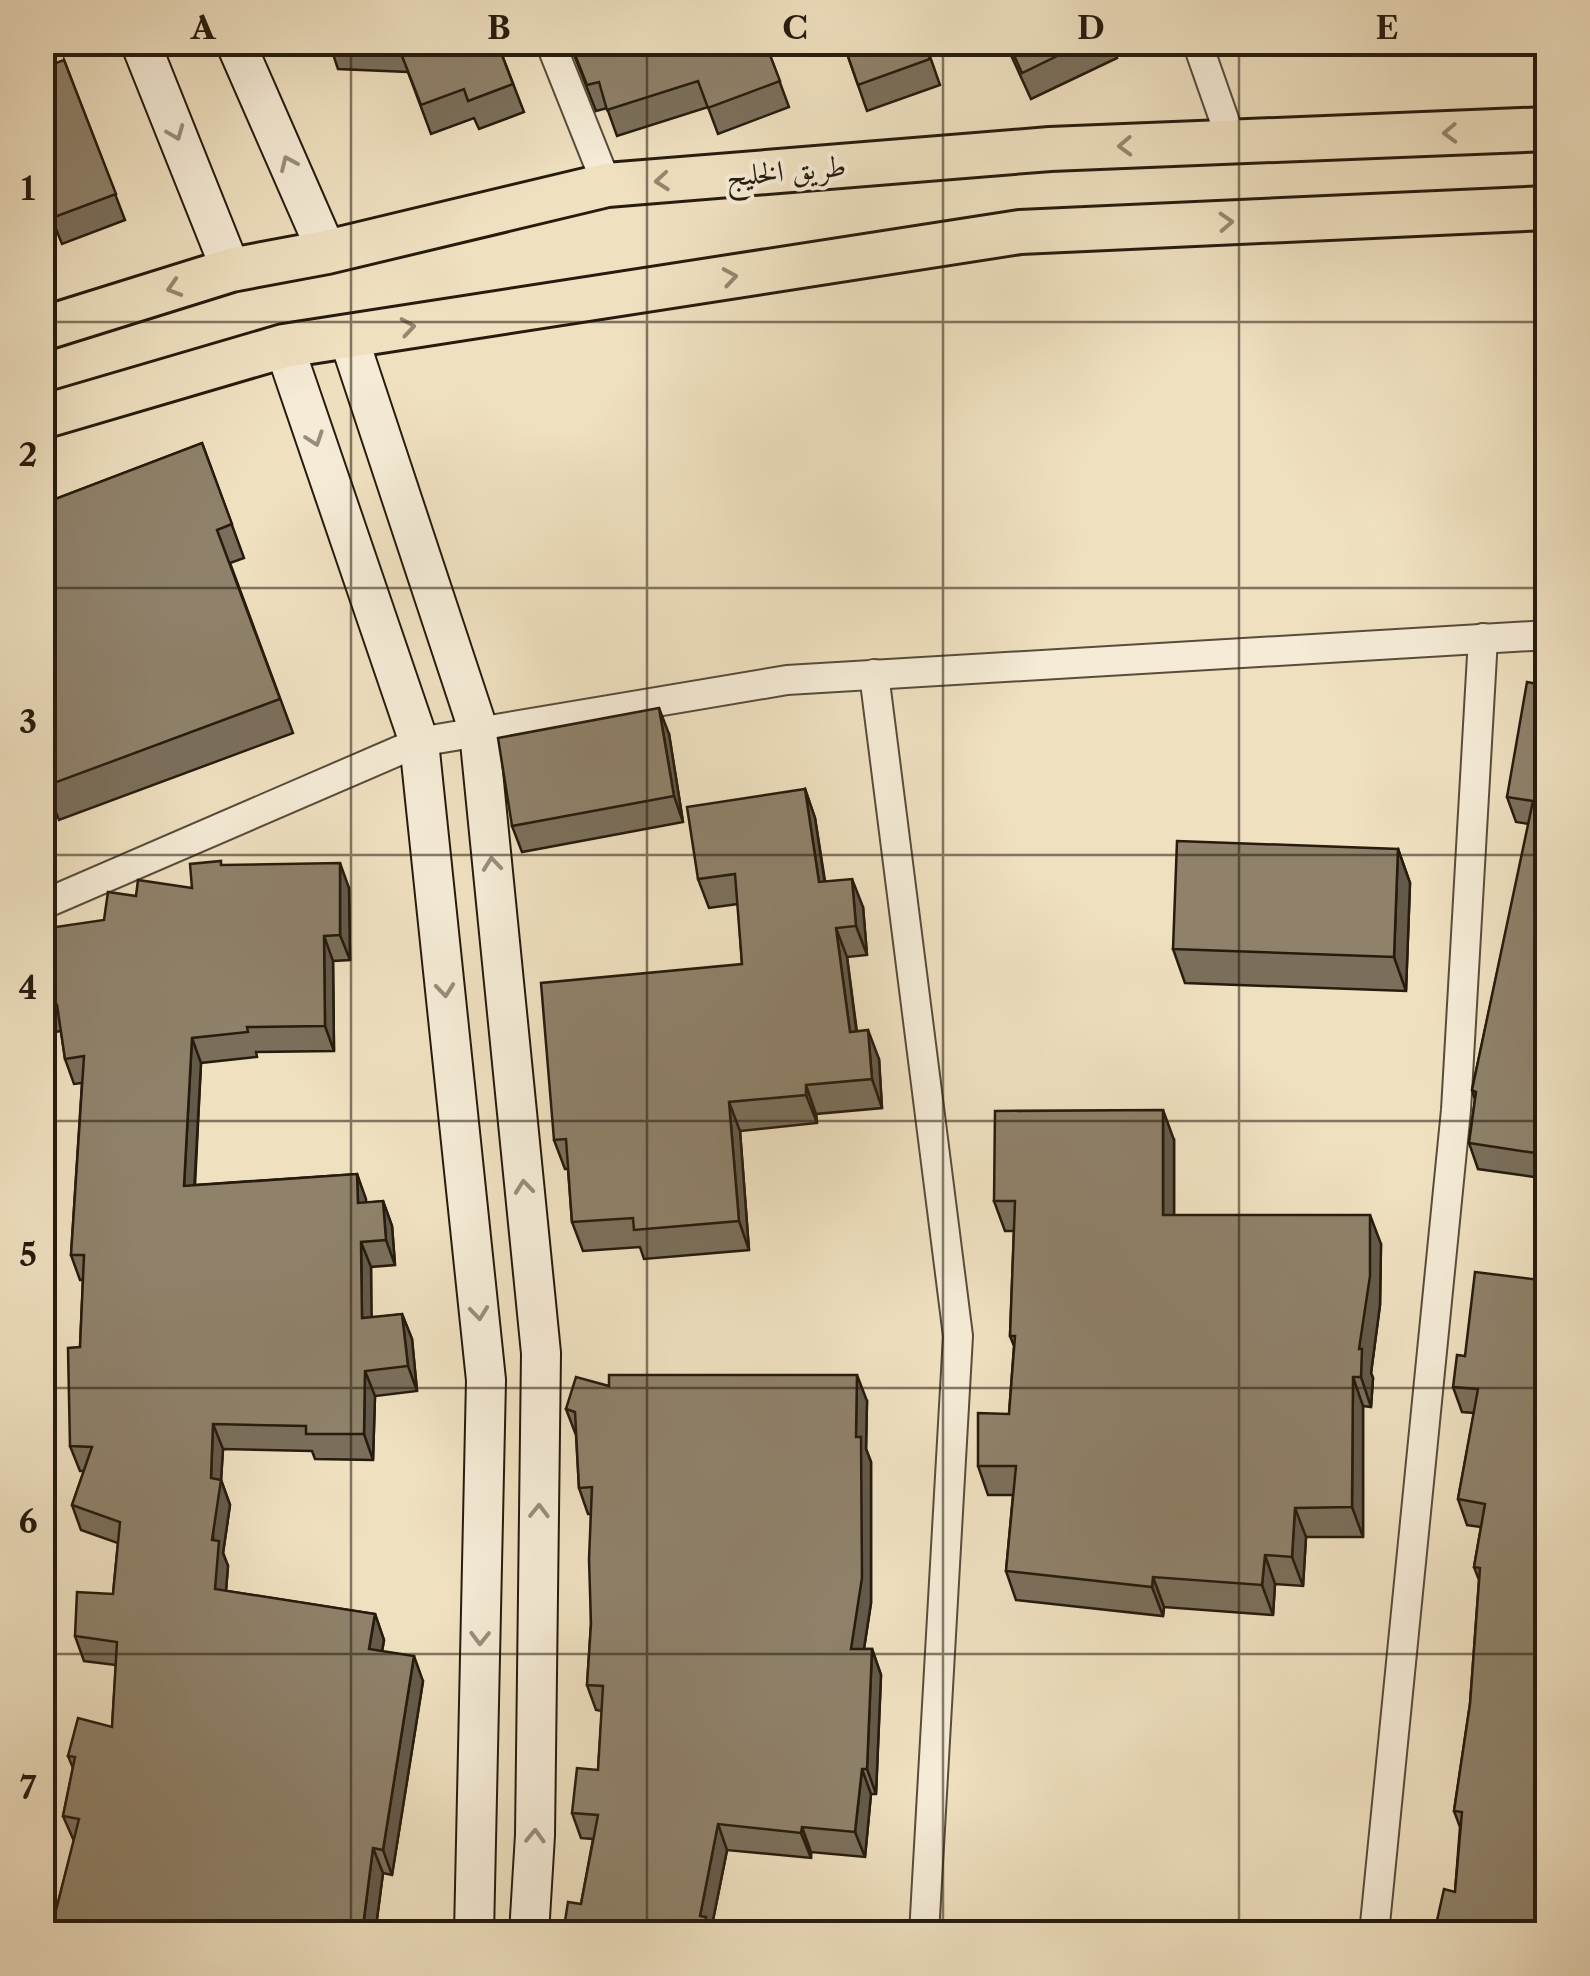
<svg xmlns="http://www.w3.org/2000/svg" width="1590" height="1976" font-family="'Libre Caslon Text',Amiri,serif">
	<rect width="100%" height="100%" fill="#efe0c0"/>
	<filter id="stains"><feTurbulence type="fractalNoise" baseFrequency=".002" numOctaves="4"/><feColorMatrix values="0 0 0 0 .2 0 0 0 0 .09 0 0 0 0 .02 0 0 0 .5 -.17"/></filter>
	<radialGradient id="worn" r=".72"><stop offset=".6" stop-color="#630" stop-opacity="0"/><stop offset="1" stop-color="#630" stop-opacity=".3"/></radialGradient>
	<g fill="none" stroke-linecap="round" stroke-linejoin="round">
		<defs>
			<g id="street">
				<path d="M550,42L607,185"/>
				<path d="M1197,42L1232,142"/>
				<path d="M874,674L958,1336L924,1934"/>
				<path d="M42,905L419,742L787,680L1548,635"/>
				<path d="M1374,1934L1456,1110L1483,638"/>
			</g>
			<g id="secondary">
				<path d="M140,42L231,270"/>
				<path d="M235,42L327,252"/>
				<path d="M348,336L479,732L541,1353L535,1835L529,1934"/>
				<path d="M284,346L419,742L486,1380L474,1934"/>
			</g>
			<g id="primary">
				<path d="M42,329L231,270L327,252L607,185L1050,149L1548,129"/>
				<path d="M42,417L284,346L1020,232L1548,208"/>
			</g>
		</defs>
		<!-- street casing -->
		<use href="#street" stroke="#584c3a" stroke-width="32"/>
		<!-- secondary casing -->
		<use href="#secondary" stroke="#261b0d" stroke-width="42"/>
		<!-- primary casing -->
		<use href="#primary" stroke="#261b0d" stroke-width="48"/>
		<!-- street -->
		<use href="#street" stroke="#f5ebd6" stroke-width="28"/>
		<!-- secondary -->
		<use href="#secondary" stroke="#f5ebd6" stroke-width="38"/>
		<!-- primary -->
		<use href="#primary" stroke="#efe0c0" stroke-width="42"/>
	</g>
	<!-- wall -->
	<g fill="#7b6f5b" stroke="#261b0d" stroke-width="2.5">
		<path d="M329,42H497L524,112L479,129L474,118L431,134L408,72L338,69Z"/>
		<path d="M569,42H765L789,107L718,134L708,107L617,136L607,108L596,111Z"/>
		<path d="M843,42H925L940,85L867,111Z"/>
		<path d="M966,42H987L977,53Z"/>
		<path d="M1005,42H1111L1117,58L1031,99Z"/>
		<path d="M64,60L125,220L62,244L42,194Z"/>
		<path d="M202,443L244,558L230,563L293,733L59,820L49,795L42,798V504Z"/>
		<path d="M1548,686V1179L1478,1169L1469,1143L1475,1100L1472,1090L1529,824L1516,822L1507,797Z"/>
		<path d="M669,734L683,822L522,852L512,826Z"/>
		<path d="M805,789L815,818L825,881L863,907L867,955L847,957L857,1032L879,1059L882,1108L816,1114L817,1123L740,1131L749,1250L644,1259L640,1247L583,1251L572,1222L568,1169H565L554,1140L742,964L738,904L709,908L698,879Z"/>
		<path d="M1398,849L1410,883L1406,991L1185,983L1173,949Z"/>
		<path d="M222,865L349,888L350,960L333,961L334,1051L256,1052L257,1057L201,1063L195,1185L357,1174L366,1203L383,1201L392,1226L395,1265L371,1267V1318L402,1314L412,1339L417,1391L375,1396L373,1460L315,1459L312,1451L223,1449L221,1480L230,1505L223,1553L228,1566L226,1591L375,1614L384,1640L382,1651L423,1681L392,1875L383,1873L375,1934H50L74,1841L63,1816L73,1768L68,1756L112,1727L116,1665L84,1661L75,1636L113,1594L118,1543L81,1530L72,1505L84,1471H80L70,1446L80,1347L83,1280H80L71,1255L82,1083L74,1084L65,1059L61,1031L54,1032L45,1007L104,920L136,896L192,888Z"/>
		<path d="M1174,1140V1215L1381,1244L1380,1305L1371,1373L1373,1378L1371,1407L1363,1406V1537H1306L1303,1586L1275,1584L1273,1615L1164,1607L1163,1616L1016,1600L1006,1571L1013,1495H988L978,1466L1009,1414L1014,1346L1010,1336L1014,1231H1005L994,1201Z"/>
		<path d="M1548,1281L1455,1892L1460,1827L1454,1811L1470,1704L1479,1580L1474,1567L1481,1527L1467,1525L1458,1499L1474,1413L1462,1412L1453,1387L1465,1356Z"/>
		<path d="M609,1386L867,1401L866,1449L871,1462V1603L864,1649H872L881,1675L876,1794H871L865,1857L811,1852V1858L727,1850L711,1930L713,1934H563L581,1904L593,1839L581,1838L572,1813L598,1770L602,1711L596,1710L587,1685L591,1624V1514H588L579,1488L576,1435L566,1409Z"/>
	</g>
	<!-- shaded-wall -->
	<g fill="#645a4a" stroke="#261b0d" stroke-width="2.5">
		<path d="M973,42H987L977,53Z"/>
		<path d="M659,708L669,734L683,822L674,796Z"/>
		<path d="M805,789L815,818L829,911L819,882Z"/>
		<path d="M1398,849L1410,883L1406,991L1394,957Z"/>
		<path d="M340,863L349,888L350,960L340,935Z"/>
		<path d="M852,879L863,907L867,955L856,926Z"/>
		<path d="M836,928L847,957L860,1061L850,1032Z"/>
		<path d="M324,936L333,961L334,1051L325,1026Z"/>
		<path d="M868,1030L879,1059L882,1108L872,1079Z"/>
		<path d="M192,1038L201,1063L193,1211L184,1186Z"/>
		<path d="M806,1085L816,1114L817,1123L806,1095Z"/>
		<path d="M729,1102L740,1131L749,1250L739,1221Z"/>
		<path d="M1163,1110L1174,1140V1244L1163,1215Z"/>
		<path d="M357,1174L366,1199L367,1228L358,1203Z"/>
		<path d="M383,1201L392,1226L395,1265L386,1240Z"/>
		<path d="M1370,1215L1381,1244L1380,1305L1371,1373L1373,1378L1371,1407L1361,1377L1359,1349Z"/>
		<path d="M361,1242L371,1267L372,1344L362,1318Z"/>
		<path d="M402,1314L412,1339L417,1391L408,1366Z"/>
		<path d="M365,1371L375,1396L373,1460L364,1434Z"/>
		<path d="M857,1375L867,1401L866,1449L871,1462V1603L860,1674L851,1649Z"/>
		<path d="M1353,1377L1363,1406V1537L1352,1507Z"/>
		<path d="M213,1424L223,1449L221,1480L230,1505L223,1553L228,1566L224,1614L215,1589L211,1478Z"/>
		<path d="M1295,1508L1306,1537L1303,1586L1292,1557Z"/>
		<path d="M1265,1555L1275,1584L1273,1615L1262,1585Z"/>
		<path d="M1153,1577L1164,1607L1163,1616L1152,1587Z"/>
		<path d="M375,1614L384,1640L378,1674L369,1649Z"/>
		<path d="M872,1649L881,1675L876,1794L867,1769Z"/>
		<path d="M414,1656L423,1681L392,1875L383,1850Z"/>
		<path d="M862,1769L871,1794L865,1857L855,1832Z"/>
		<path d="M718,1824L727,1850L711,1930L713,1934H704L700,1916Z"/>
		<path d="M802,1827L811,1852V1858L801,1833Z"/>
		<path d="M373,1848L383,1873L375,1934H362Z"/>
	</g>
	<!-- building -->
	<g fill="#8f816a" stroke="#261b0d" stroke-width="2.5">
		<path d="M382,42H497L513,84L468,101L464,89L421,105L397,43Z"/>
		<path d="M570,42H765L780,81L708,108L698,81L607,110L599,82L587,85Z"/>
		<path d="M843,42H924L930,59L858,85Z"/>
		<path d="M1008,42H1086L1022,73Z"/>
		<path d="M64,60L116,194L52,218L42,193V68Z"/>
		<path d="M202,443L232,524L217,530L280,699L46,786L42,776V504Z"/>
		<path d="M1527,682L1548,686V1155L1469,1143L1476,1092L1472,1090L1533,801L1507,797Z"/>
		<path d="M659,708L674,796L512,826L498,738Z"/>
		<path d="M805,789L819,882L852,879L856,926L836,928L850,1032L868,1030L872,1079L806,1085V1095L729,1102L739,1221L634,1230L633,1218L572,1222L566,1139L554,1140L541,983L742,964L735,874L698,879L687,807Z"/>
		<path d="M1177,841L1398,849L1394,957L1173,949Z"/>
		<path d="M221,861V865L340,863V935L324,936L325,1026L247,1027L248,1032L192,1038L184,1186L357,1174L358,1203L383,1201L386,1240L361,1242L362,1318L402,1314L408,1366L365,1371L364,1434H306V1426L213,1424L211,1478L221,1480L212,1540L219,1541L215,1589L375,1614L369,1649L414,1656L383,1850L373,1848L362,1934H50L79,1819L63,1816L75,1757L68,1756L78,1718L112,1727L117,1642L75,1636L77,1592L113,1594L120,1522L72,1505L92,1447L70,1446L68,1348L80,1347L84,1255H71L84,1056L65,1059L57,1005L45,1007L42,992V929L104,920L108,892L136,896L138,880L192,888L190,864Z"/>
		<path d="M1163,1110V1215H1370V1276L1359,1349H1362L1361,1377H1353L1352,1507L1295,1508L1292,1557L1265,1555L1262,1585L1153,1577L1152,1587L1006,1571L1016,1466H978V1413L1009,1414L1015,1336H1010L1015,1201H994L995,1111Z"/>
		<path d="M1475,1272L1548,1281V1934H1434L1444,1889L1455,1892L1462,1812L1454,1811L1470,1704L1480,1568L1474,1567L1485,1504L1458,1499L1478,1389L1453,1387L1457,1355L1465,1356Z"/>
		<path d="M609,1375H857L856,1437H861L862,1578L851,1649H872L867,1769H862L855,1832L802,1827L801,1833L718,1824L700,1916L706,1917L704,1934H563L568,1902L581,1904L598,1815L572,1813L577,1768L598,1770L603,1686L587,1685L591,1624L589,1559L592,1487L579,1488L575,1412L566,1409L576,1377L609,1386Z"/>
	</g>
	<!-- one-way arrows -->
	<defs><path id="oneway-chevron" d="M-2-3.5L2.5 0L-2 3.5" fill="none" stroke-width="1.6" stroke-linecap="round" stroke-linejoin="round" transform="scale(2.5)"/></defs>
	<g stroke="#988d7c">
		<use href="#oneway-chevron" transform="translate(176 133) rotate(68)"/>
		<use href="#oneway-chevron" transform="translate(288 163) rotate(-114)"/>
		<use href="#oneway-chevron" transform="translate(315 439) rotate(71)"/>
		<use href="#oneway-chevron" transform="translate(492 864) rotate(-96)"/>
		<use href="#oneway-chevron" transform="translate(445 990) rotate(84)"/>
		<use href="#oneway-chevron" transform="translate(524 1187) rotate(-96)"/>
		<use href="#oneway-chevron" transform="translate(479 1313) rotate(84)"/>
		<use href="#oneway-chevron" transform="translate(539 1511) rotate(-89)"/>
		<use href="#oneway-chevron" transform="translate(480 1638) rotate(91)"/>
		<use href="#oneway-chevron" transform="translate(535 1836) rotate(-88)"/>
	</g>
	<g stroke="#95876f">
		<use href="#oneway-chevron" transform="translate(1450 133) rotate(178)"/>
		<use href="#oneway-chevron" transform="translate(1125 146) rotate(178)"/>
		<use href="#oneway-chevron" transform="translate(662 181) rotate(175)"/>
		<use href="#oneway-chevron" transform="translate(1226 222) rotate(-3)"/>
		<use href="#oneway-chevron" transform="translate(730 277) rotate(-9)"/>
		<use href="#oneway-chevron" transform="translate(174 288) rotate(163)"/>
		<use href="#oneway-chevron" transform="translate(408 327) rotate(-9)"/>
	</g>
	<!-- grid -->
	<path fill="none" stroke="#261b0d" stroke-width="2.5" stroke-opacity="0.55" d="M351,42V1934M647,42V1934M943,42V1934M1239,42V1934M42,322H1548M42,588H1548M42,855H1548M42,1121H1548M42,1388H1548M42,1654H1548"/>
	<g text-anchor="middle" stroke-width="8" stroke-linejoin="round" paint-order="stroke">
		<!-- street labels -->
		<g font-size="30" fill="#261b0d" stroke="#f5ebd6">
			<text transform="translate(786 171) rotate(-5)" y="10">طريق الخليج</text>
		</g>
	</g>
	<!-- margin -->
	<rect width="1590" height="1976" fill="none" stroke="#efe0c0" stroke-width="110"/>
	<rect x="55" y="55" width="1480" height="1866" fill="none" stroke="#261b0d" stroke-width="4"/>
	<g font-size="32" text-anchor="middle" font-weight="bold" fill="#261b0d">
		<text x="203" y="39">A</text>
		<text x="499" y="39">B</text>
		<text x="795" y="39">C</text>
		<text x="1091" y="39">D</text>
		<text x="1387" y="39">E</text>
		<text x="28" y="200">1</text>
		<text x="28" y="466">2</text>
		<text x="28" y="733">3</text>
		<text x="28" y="999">4</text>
		<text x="28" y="1266">5</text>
		<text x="28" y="1533">6</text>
		<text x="28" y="1799">7</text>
	</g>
	<rect width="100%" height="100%" filter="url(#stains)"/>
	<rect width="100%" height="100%" fill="url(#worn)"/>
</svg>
